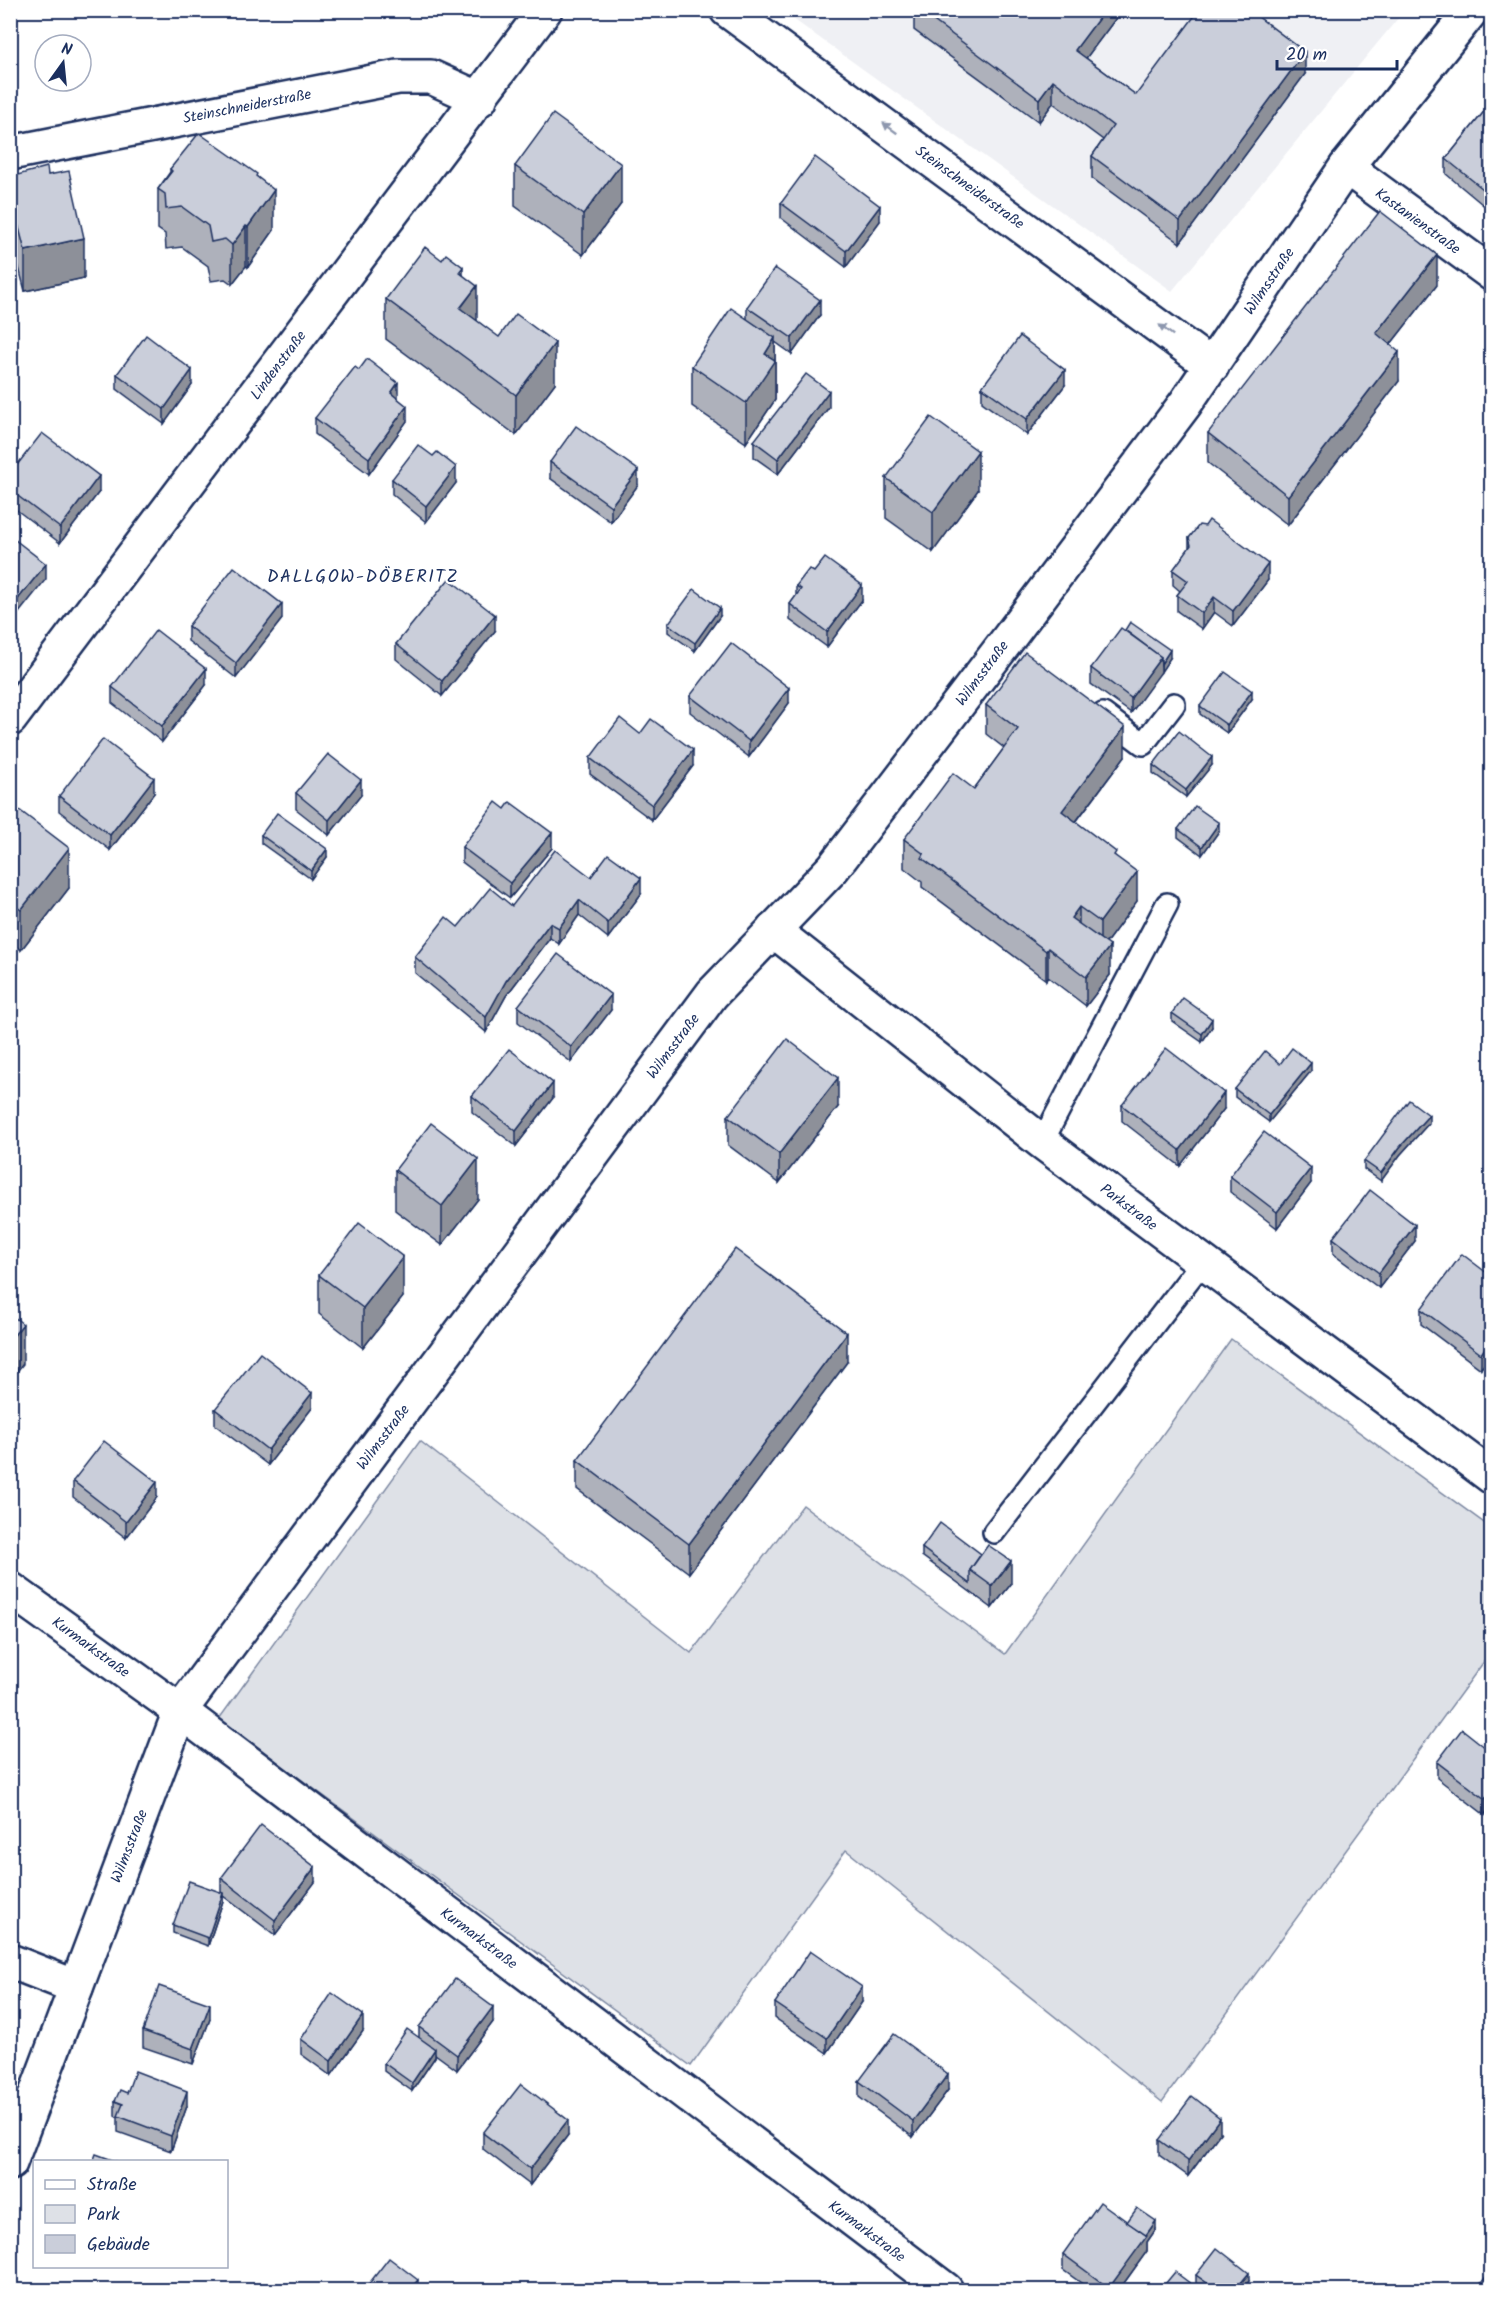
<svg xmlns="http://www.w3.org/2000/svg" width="1502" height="2301" font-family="Kalam,sans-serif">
	<rect width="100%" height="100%" fill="#fff"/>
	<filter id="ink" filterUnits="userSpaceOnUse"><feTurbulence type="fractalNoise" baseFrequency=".0167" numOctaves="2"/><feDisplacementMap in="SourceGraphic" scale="12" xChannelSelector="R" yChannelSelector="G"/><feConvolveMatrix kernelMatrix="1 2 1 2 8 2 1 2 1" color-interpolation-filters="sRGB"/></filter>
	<g filter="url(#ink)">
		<!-- built -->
		<path fill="#eff0f4" d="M782,11H1404L1172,291Z"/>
		<!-- green -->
		<path fill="#dee1e7" stroke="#7c88a2" stroke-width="1.5" d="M1231,1339L1491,1528V1652L1162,2102L846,1850L691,2066L219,1719L420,1441L691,1653L803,1505L1005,1654Z"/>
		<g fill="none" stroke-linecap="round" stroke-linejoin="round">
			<defs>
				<g id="service">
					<path d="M1103,714L1143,744L1174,704"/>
					<path d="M1042,1142L1167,904"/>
					<path d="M994,1532L1203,1261"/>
				</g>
				<g id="minor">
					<path d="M727,10L1212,366"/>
					<path d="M10,153L398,77H431L480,99"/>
					<path d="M1346,167L1492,274"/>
					<path d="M10,719L545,10"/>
					<path d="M773,930L1042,1142L1492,1477"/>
					<path d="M10,1589L180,1711L946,2290"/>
					<path d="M10,1961L76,1987"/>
				</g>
				<path id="tertiary" d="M10,2163L180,1711L712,994L833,868L1005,643L1185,404L1346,167L1472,10"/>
			</defs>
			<!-- service casing -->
			<use href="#service" stroke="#1b2f5e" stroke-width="26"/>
			<!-- minor casing -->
			<use href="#minor" stroke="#1b2f5e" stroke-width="38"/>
			<!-- tertiary casing -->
			<use href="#tertiary" stroke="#1b2f5e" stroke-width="38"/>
			<!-- service -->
			<use href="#service" stroke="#fff" stroke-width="21"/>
			<!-- minor -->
			<use href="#minor" stroke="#fff" stroke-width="33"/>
			<!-- tertiary -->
			<use href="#tertiary" stroke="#fff" stroke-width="33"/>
		</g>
		<!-- wall -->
		<g fill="#aeb1bb" stroke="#1b2f5e" stroke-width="1.5">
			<path d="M914,10H1122L1086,58L1136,95L1305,74L1180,243L1092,178V156L1103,140L1053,103L1039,122L914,30Z"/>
			<path d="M1491,103L1488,209L1446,174V159Z"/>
			<path d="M515,166L621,204L583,255L515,206Z"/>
			<path d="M170,169L257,177L274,230L248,267L246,266L232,284L225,279L211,281L208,266L182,247L166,249L165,234L158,229V189L170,172Z"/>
			<path d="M48,175L84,278L25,291L15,252L10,253V177Z"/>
			<path d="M781,203L880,221L846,267L781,218Z"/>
			<path d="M463,275L477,321L555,383L516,435L386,339V299Z"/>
			<path d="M1437,285L1390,345L1399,381L1288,525L1208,463V433Z"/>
			<path d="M747,307L820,315L792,354L775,342V400L746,443L692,406V366L747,319Z"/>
			<path d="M117,374L192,385L164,424L117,389Z"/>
			<path d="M1065,385L1027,435L982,402V387Z"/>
			<path d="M398,398L407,421L369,474L315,434V418Z"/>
			<path d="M829,407L778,474L754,457V441Z"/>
			<path d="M550,462L638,485L611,522L550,478Z"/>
			<path d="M10,474L99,492L60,543L10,505Z"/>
			<path d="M886,478L978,490L933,552L886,518Z"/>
			<path d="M392,479L456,483L426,522L392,494Z"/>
			<path d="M1189,538L1268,580L1233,626L1214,612L1202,629L1177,611V595L1180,591L1173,585V570L1189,549Z"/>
			<path d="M796,586L862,600L827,647L790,620V604L796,596Z"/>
			<path d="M720,616L695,651L668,632V624Z"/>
			<path d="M282,619L236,678L188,641V626Z"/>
			<path d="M495,631L442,696L396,659V644Z"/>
			<path d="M1170,658L1131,713L1091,684V668Z"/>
			<path d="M206,685L162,742L112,703V687Z"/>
			<path d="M690,696L789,703L749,757L690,712Z"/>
			<path d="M1252,699L1227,733L1200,714V706Z"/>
			<path d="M986,705L1125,756L1076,822L1116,857L1137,901L1106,943L1110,975L1086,1006L1048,977L1046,980L922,887V882L904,868V839L974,789L1004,748L986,734Z"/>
			<path d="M590,758L693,766L652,820L590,774Z"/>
			<path d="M1153,765H1212L1186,797L1153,773Z"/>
			<path d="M154,793L110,850L59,811V796Z"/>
			<path d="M296,793L361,795L329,835L296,809Z"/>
			<path d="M10,803L69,888L21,950L10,941Z"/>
			<path d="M505,809L552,848L510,898L462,862V847Z"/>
			<path d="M1178,829L1219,831L1202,855L1178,837Z"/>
			<path d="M261,835L327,857L311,879L261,843Z"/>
			<path d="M641,894L608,938L579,915L559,944L550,938L506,996L486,1032L415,973V957L458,927L512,906Z"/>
			<path d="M518,1006L611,1010L571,1062L518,1022Z"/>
			<path d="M1172,1013L1212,1027L1202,1042L1172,1021Z"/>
			<path d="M1280,1064L1311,1071L1269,1122L1235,1097V1089Z"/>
			<path d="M472,1096L553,1098L516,1146L472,1112Z"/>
			<path d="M1122,1105L1224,1109L1180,1166L1122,1121Z"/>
			<path d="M838,1107L779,1183L728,1145V1116Z"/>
			<path d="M1429,1123L1400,1155L1381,1181L1364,1169V1161Z"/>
			<path d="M395,1170L478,1199L442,1245L395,1210Z"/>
			<path d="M1230,1176L1311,1183L1277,1228L1230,1192Z"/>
			<path d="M1333,1238L1415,1241L1379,1288L1333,1254Z"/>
			<path d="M319,1275L403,1297L363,1348L319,1314Z"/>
			<path d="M1491,1276L1481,1369L1421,1324V1309Z"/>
			<path d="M847,1362L689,1573L577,1489V1460Z"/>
			<path d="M312,1408L268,1465L215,1425V1409Z"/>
			<path d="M73,1481L157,1497L126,1538L73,1497Z"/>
			<path d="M922,1548L1011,1584L992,1608L922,1556Z"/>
			<path d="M1491,1752L1485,1815L1437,1778V1762Z"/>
			<path d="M221,1878L315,1882L275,1935L223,1896V1901L208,1946L173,1933V1925L221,1892Z"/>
			<path d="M862,2002L827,2053L775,2018V2003Z"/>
			<path d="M210,2019L193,2064L143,2047V2031Z"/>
			<path d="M493,2022L457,2070L435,2054V2057L412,2091L384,2071V2063L419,2037V2027Z"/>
			<path d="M363,2031L331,2076L301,2054V2039Z"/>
			<path d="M859,2081L948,2090L913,2137L859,2097Z"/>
			<path d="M127,2093L187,2106L171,2151L118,2132V2118L115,2116V2101Z"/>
			<path d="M483,2133L568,2135L530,2185L483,2149Z"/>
			<path d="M1220,2133L1188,2176L1159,2155V2140Z"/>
			<path d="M1127,2222L1156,2229L1147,2242V2251L1119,2290H1091L1063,2270V2254Z"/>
			<path d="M1196,2275L1249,2281L1242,2290H1206L1196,2283Z"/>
		</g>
		<!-- shaded-wall -->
		<g fill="#8d9099" stroke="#1b2f5e" stroke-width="1.5">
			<path d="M1105,10H1122L1075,73V50Z"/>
			<path d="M1305,52V74L1180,243V221Z"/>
			<path d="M1053,80V103L1039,122V99Z"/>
			<path d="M621,164V204L583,255V215Z"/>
			<path d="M1491,189V204L1488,209V193Z"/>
			<path d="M274,190V230L248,267V227Z"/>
			<path d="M880,206V221L846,267V251Z"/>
			<path d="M246,226V266L232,284V245Z"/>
			<path d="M84,238V278L25,291V251Z"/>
			<path d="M1437,255V285L1376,363V333Z"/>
			<path d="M463,267V305L477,286V326L460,348L459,272Z"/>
			<path d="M820,300V315L792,354V338Z"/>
			<path d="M775,338V400L746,443V403L765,354Z"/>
			<path d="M555,343V383L516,435V395Z"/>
			<path d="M1399,352V381L1288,525V496Z"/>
			<path d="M192,370V385L164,424V409Z"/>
			<path d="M1065,370V385L1027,435V419Z"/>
			<path d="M398,383V398L391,409V393Z"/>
			<path d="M829,391V407L778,474V459Z"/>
			<path d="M407,406V421L369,474V458Z"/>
			<path d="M978,451V490L933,552V512Z"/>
			<path d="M456,467V483L426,522V506Z"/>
			<path d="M638,470V485L611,522V506Z"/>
			<path d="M99,476V492L60,543V528Z"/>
			<path d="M46,564V579L10,624V609Z"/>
			<path d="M1268,564V580L1233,626V611Z"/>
			<path d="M862,585V600L827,647V632Z"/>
			<path d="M1214,597V612L1202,629V613Z"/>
			<path d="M282,604V619L236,678V663Z"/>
			<path d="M720,608V616L695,651V643Z"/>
			<path d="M495,615V631L442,696V681Z"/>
			<path d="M1170,650V658L1161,672V664Z"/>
			<path d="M1161,657V672L1131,713V698Z"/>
			<path d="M206,669V685L162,742V726Z"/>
			<path d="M789,688V703L749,757V741Z"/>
			<path d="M1252,691V699L1227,733V725Z"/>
			<path d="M1125,727V756L1062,840V811Z"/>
			<path d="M693,750V766L652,820V805Z"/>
			<path d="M1212,757V765L1186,797V790Z"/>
			<path d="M154,778V793L110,850V835Z"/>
			<path d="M361,780V795L329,835V820Z"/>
			<path d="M1219,823V831L1202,855V847Z"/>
			<path d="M552,833V848L510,898V883Z"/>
			<path d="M69,848V888L21,950V910Z"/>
			<path d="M327,849V857L311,879V871Z"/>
			<path d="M1137,872V901L1100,951V922Z"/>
			<path d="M641,878V894L608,938V923Z"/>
			<path d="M579,900V915L559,944V928Z"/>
			<path d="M1079,907V936L1071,918Z"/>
			<path d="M550,923V938L506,996L486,1032V1017L506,981Z"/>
			<path d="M1110,946V975L1086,1006V977Z"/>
			<path d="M1048,948V977L1046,980V951Z"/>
			<path d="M611,995V1010L571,1062V1047Z"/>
			<path d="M1212,1019V1027L1202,1042V1034Z"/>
			<path d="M1311,1063V1071L1269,1122V1115Z"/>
			<path d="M838,1078V1107L779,1183V1154Z"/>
			<path d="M553,1083V1098L516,1146V1131Z"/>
			<path d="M1224,1093V1109L1180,1166V1150Z"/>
			<path d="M1429,1115V1123L1400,1155L1381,1181V1173L1400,1147Z"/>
			<path d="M478,1159V1199L442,1245V1206Z"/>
			<path d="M1311,1168V1183L1277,1228V1212Z"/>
			<path d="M1415,1225V1241L1379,1288V1273Z"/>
			<path d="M403,1257V1297L363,1348V1308Z"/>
			<path d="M23,1324V1364L10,1380V1340Z"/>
			<path d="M847,1333V1362L689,1573V1544Z"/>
			<path d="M1491,1339V1355L1481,1369V1354Z"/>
			<path d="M312,1393V1408L268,1465V1450Z"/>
			<path d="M157,1482V1497L126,1538V1522Z"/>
			<path d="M1011,1561V1584L992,1608V1586Z"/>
			<path d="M1491,1791V1807L1485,1815V1799Z"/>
			<path d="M315,1867V1882L275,1935V1920Z"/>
			<path d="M223,1893V1901L208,1946V1938Z"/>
			<path d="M862,1987V2002L827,2053V2038Z"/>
			<path d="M210,2004V2019L193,2064V2049Z"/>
			<path d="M493,2007V2022L457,2070V2055Z"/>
			<path d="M363,2015V2031L331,2076V2061Z"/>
			<path d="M435,2049V2057L412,2091V2083Z"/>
			<path d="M948,2074V2090L913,2137V2121Z"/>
			<path d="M187,2091V2106L171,2151V2136Z"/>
			<path d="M1220,2118V2133L1188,2176V2161Z"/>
			<path d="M568,2120V2135L530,2185V2169Z"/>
			<path d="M1156,2221V2229L1147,2242V2251L1119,2290H1109V2288Z"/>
			<path d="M1249,2273V2281L1242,2290H1235Z"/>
			<path d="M418,2280V2288L415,2290H409Z"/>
		</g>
		<!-- building -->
		<g fill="#caceda" stroke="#1b2f5e" stroke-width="1.5">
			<path d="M919,10H1105L1075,50L1136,95L1199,10H1249L1305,52L1180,221L1092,156L1113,126L1053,80L1039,99Z"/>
			<path d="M1491,103V189L1488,193L1446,159Z"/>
			<path d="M553,114L621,164L583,215L515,166Z"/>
			<path d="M199,133L257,174L256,176L274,190L248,227L246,226L232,245L225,239L211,242L208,226L182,207L166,209L165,194L158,189L172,171L170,169Z"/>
			<path d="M815,157L880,206L846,251L781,203Z"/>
			<path d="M47,167L48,175L69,171L84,238L25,251L15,212L10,213V177Z"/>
			<path d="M1380,211L1437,255L1376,333L1399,352L1288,496L1208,433Z"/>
			<path d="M425,247L442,260L446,254L463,267L459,272L477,286L460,308L499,337L516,314L555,343L516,395L386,299Z"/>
			<path d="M775,268L820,300L792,338L747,307Z"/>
			<path d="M731,308L775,338L765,354L775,360L746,403L692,366Z"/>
			<path d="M146,335L192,370L164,409L117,374Z"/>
			<path d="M1020,336L1065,370L1027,419L982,387Z"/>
			<path d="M367,359L398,383L391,393L407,406L369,458L315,418L355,367L359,370Z"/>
			<path d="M806,374L829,391L778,459L754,441Z"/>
			<path d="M931,417L978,451L933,512L886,478Z"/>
			<path d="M576,426L638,470L611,506L550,462Z"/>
			<path d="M42,433L99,476L60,528L10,490V474Z"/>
			<path d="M418,445L433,456L437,452L456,467L426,506L392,479Z"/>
			<path d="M1209,520L1268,564L1233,611L1214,597L1202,613L1177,595L1188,581L1173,570L1191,545L1189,538L1199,525L1205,526Z"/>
			<path d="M10,536L46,564L10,609Z"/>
			<path d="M825,558L862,585L827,632L790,604L801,589L796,586L809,569L814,572Z"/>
			<path d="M234,567L282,604L236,663L188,626Z"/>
			<path d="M449,579L495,615L442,681L396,644Z"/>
			<path d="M694,589L720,608L695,643L668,624Z"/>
			<path d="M1130,622L1170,650L1161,664V657L1125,630Z"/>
			<path d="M1121,628L1161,657L1131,698L1091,668Z"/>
			<path d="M156,630L206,669L162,726L112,687Z"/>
			<path d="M731,643L789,688L749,741L690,696Z"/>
			<path d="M1025,652L1125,727L1062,811L1116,852L1114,855L1137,872L1100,922L1079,907L1071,918L1110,946L1086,977L1048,948L1046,951L922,858L924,854L904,839L953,773L974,789L1018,729L986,705Z"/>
			<path d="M1225,672L1252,691L1227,725L1200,706Z"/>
			<path d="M620,718L640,734L651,719L693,750L652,805L590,758Z"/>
			<path d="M1179,731L1212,757L1186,790L1153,765Z"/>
			<path d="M103,739L154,778L110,835L59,796Z"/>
			<path d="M328,754L361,780L329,820L296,793Z"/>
			<path d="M496,802L505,809L510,802L552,833L510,883L462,847Z"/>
			<path d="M10,803L69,848L21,910L10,902Z"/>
			<path d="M1195,806L1219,823L1202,847L1178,829Z"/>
			<path d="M277,813L327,849L311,871L261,835Z"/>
			<path d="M555,850L591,877L608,854L641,878L608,923L579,900L559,928L550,923L506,981L486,1017L415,957L446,917L458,927L490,888L512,906Z"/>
			<path d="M558,954L611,995L571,1047L518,1006Z"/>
			<path d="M1183,998L1212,1019L1202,1034L1172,1013Z"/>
			<path d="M787,1039L838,1078L779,1154L728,1116Z"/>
			<path d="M1166,1048L1224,1093L1180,1150L1122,1105Z"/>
			<path d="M1292,1048L1311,1063L1269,1115L1235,1089L1265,1051L1280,1064Z"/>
			<path d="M509,1049L553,1083L516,1131L472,1096Z"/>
			<path d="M1409,1100L1429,1115L1400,1147L1381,1173L1364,1161Z"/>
			<path d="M431,1123L478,1159L442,1206L395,1170Z"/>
			<path d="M1264,1132L1311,1168L1277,1212L1230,1176Z"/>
			<path d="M1370,1190L1415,1225L1379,1273L1333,1238Z"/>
			<path d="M359,1223L403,1257L363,1308L319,1275Z"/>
			<path d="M735,1249L847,1333L689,1544L577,1460Z"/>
			<path d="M1462,1254L1491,1276V1339L1481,1354L1421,1309Z"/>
			<path d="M10,1314L23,1324L10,1340Z"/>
			<path d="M260,1353L312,1393L268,1450L215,1409Z"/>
			<path d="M104,1441L157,1482L126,1522L73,1481Z"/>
			<path d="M940,1523L981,1554L970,1570V1584L922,1548Z"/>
			<path d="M988,1545L1011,1561L992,1586L970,1570Z"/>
			<path d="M1462,1729L1491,1752V1791L1485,1799L1437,1762Z"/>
			<path d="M261,1825L315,1867L275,1920L221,1878Z"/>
			<path d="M189,1881L223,1893L208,1938L173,1925Z"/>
			<path d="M810,1951L862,1987L827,2038L775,2003Z"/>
			<path d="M455,1979L493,2007L457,2055L419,2027Z"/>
			<path d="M159,1986L210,2004L193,2049L143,2031Z"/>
			<path d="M332,1993L363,2015L331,2061L301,2039Z"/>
			<path d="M407,2029L435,2049L412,2083L384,2063Z"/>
			<path d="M894,2034L948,2074L913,2121L859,2081Z"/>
			<path d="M135,2071L187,2091L171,2136L118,2116L123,2104L115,2101L120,2090L127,2093Z"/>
			<path d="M521,2084L568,2120L530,2169L483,2133Z"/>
			<path d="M1192,2096L1220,2118L1188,2161L1159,2140Z"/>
			<path d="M96,2154L118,2162H93Z"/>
			<path d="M1100,2202L1147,2236L1109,2288L1063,2254Z"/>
			<path d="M1137,2208L1156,2221L1146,2235L1127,2222Z"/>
			<path d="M1217,2248L1249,2273L1235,2290H1217L1196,2275Z"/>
			<path d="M389,2258L418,2280L409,2290H364Z"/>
			<path d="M1491,2270V2290H1476Z"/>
			<path d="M1175,2272L1199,2290H1160Z"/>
			<path d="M43,2286L55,2290H41Z"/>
		</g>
		<!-- one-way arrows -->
		<defs><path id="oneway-solid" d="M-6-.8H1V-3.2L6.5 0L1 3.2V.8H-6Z" transform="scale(1.5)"/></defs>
		<g fill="#8d97ae">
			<use href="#oneway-solid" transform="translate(890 128) rotate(-144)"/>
			<use href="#oneway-solid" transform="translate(1166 330) rotate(-143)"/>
		</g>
	</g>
	<g text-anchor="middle" stroke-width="4.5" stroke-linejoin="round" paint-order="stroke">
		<!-- street labels -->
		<g font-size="15" fill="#1b2f5e" stroke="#fff">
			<text transform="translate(247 106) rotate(-11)" y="5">Steinschneiderstraße</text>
			<text transform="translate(970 187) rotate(36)" y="5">Steinschneiderstraße</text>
			<text transform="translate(1418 221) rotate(36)" y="5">Kastanienstraße</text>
			<text transform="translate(1269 281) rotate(-56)" y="5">Wilmsstraße</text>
			<text transform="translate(278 365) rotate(-53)" y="5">Lindenstraße</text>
			<text transform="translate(982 673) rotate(-53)" y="5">Wilmsstraße</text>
			<text transform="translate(673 1046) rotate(-53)" y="5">Wilmsstraße</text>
			<text transform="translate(1129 1207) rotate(37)" y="5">Parkstraße</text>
			<text transform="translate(383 1437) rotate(-53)" y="5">Wilmsstraße</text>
			<text transform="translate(91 1647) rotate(36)" y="5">Kurmarkstraße</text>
			<text transform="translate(129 1846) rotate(-69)" y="5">Wilmsstraße</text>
			<text transform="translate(479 1938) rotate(37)" y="5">Kurmarkstraße</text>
			<text transform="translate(867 2231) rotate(37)" y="5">Kurmarkstraße</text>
		</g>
		<!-- quarter labels -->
		<g font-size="18" letter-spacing="1.5" fill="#1b2f5e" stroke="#fff">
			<text x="363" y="582">DALLGOW-DÖBERITZ</text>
		</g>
	</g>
	<!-- margin -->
	<rect width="1502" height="2301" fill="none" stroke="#fff" stroke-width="36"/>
	<rect x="18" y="18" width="1466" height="2265" fill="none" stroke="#1b2f5e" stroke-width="2" filter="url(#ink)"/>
	<!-- legend -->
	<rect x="33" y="2160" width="195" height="108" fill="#ffffff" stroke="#a4acbf" stroke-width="1.5"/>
	<rect x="45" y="2180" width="30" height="9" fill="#ffffff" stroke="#a4acbf" stroke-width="1.5"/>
	<text x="87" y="2190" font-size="18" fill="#1b2f5e">Straße</text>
	<rect x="45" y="2205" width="30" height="18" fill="#dee1e7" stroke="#a4acbf" stroke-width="1.5"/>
	<text x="87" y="2220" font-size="18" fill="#1b2f5e">Park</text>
	<rect x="45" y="2235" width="30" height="18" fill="#caceda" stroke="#a4acbf" stroke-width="1.5"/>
	<text x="87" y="2250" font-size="18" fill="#1b2f5e">Gebäude</text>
	<!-- north arrow -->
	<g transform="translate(63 63) rotate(15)"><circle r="28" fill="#ffffff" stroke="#a4acbf" stroke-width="1.5"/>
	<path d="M0-4.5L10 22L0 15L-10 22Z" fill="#1b2f5e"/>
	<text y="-9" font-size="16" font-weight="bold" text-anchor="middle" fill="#1b2f5e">N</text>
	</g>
	<!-- scale -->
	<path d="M1277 60v9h120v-9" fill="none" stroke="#1b2f5e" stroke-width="3"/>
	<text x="1286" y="60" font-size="18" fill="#1b2f5e" stroke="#ffffff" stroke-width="4.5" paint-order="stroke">20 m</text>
</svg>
